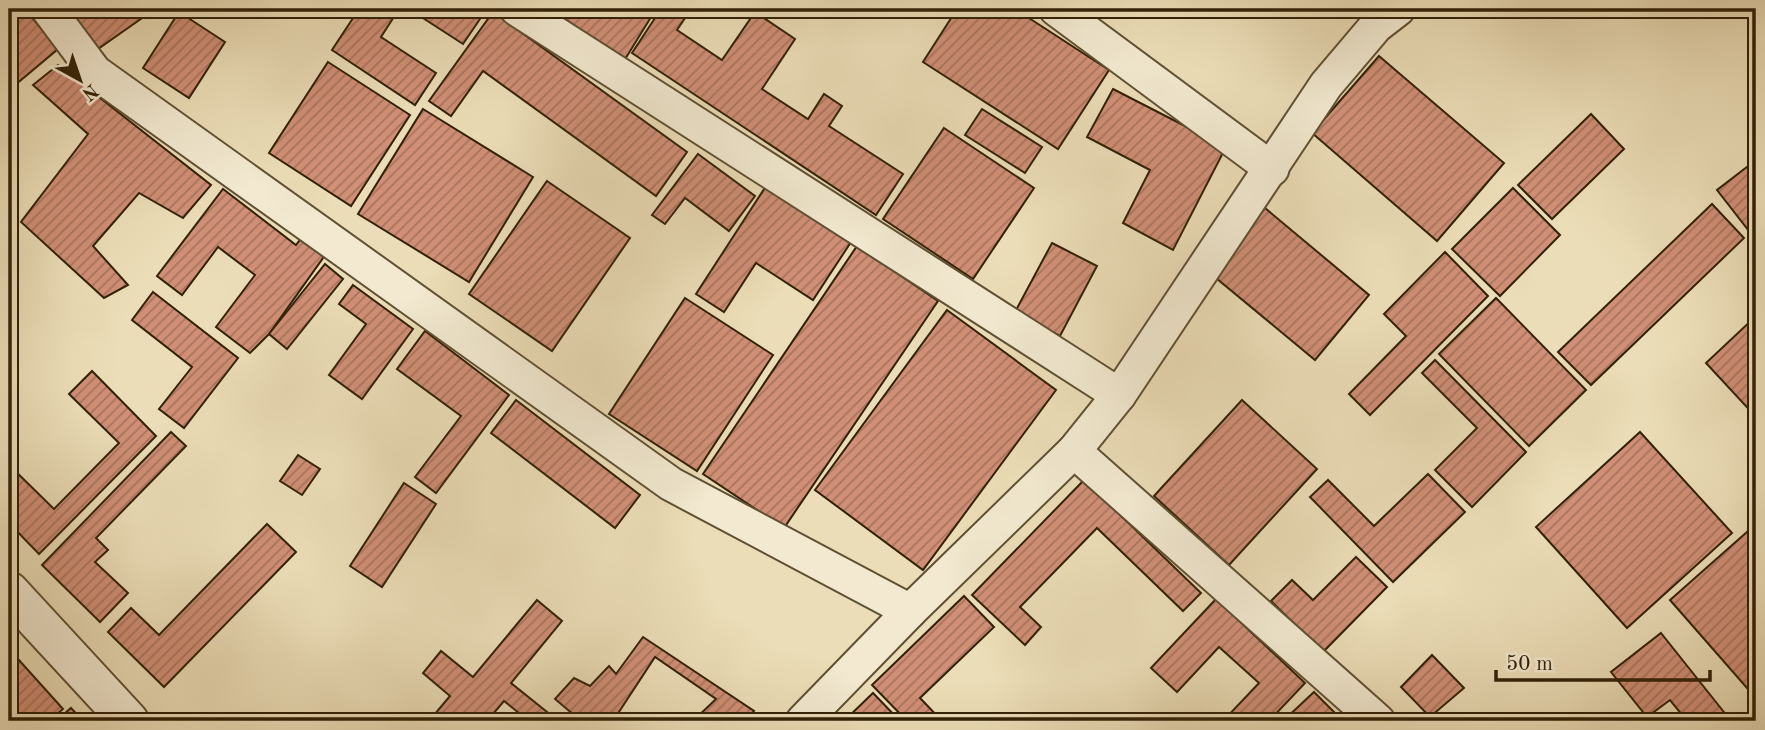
<svg xmlns="http://www.w3.org/2000/svg" width="1765" height="730" font-family="'Old Standard TT',serif">
	<defs>
		<pattern id="building-hatch" width="6" height="6" patternUnits="userSpaceOnUse" patternTransform="scale(1.75)"><rect width="6" height="6" fill="#d08f76"/><path d="M-1 1l2-2M0 6l6-6M5 7l2-2" fill="none" stroke="#a9745f"/></pattern>
	</defs>
	<rect width="100%" height="100%" fill="#ebddb7"/>
	<filter id="stains"><feTurbulence type="fractalNoise" baseFrequency=".00286" numOctaves="4"/><feColorMatrix values="0 0 0 0 .2 0 0 0 0 .09 0 0 0 0 .02 0 0 0 .5 -.17"/></filter>
	<radialGradient id="worn" r=".72"><stop offset=".6" stop-color="#630" stop-opacity="0"/><stop offset="1" stop-color="#630" stop-opacity=".3"/></radialGradient>
	<!-- building -->
	<g fill="url(#building-hatch)" stroke="#322107" stroke-width="2">
		<path d="M9,9H25L58,49L9,90V51L14,47L9,41Z"/>
		<path d="M66,9H155L95,51Z"/>
		<path d="M359,9H399L381,37L436,73L415,105L332,50Z"/>
		<path d="M409,9H472L482,16L463,44Z"/>
		<path d="M539,9H656L624,61Z"/>
		<path d="M661,9H691L677,30L722,60L755,12L795,39L762,89L808,119L824,94L842,106L829,126L903,174L876,215L632,53Z"/>
		<path d="M957,9H1015L1109,70L1058,149L923,62Z"/>
		<path d="M179,12L225,42L189,98L143,68Z"/>
		<path d="M493,12L687,152L656,196L483,71L451,116L429,101Z"/>
		<path d="M1379,56L1504,163L1437,241L1312,133Z"/>
		<path d="M328,62L410,115L351,206L269,153Z"/>
		<path d="M58,65L211,185L183,218L139,193L93,246L128,285L104,298L21,222L88,134L33,85Z"/>
		<path d="M1113,89L1226,147L1173,250L1123,223L1150,170L1087,137Z"/>
		<path d="M423,109L533,177L469,282L358,214Z"/>
		<path d="M982,109L1042,147L1025,173L965,135Z"/>
		<path d="M1591,114L1624,149L1552,219L1518,185Z"/>
		<path d="M944,128L1034,188L973,279L883,219Z"/>
		<path d="M698,154L755,196L729,231L685,198L665,224L652,215Z"/>
		<path d="M1756,160V240L1717,190Z"/>
		<path d="M547,181L630,238L552,351L469,294Z"/>
		<path d="M766,186L851,242L813,300L756,263L724,312L696,294Z"/>
		<path d="M1513,188L1560,235L1500,296L1452,249Z"/>
		<path d="M223,189L296,245L305,233L328,251L269,334L250,353L216,327L255,275L218,247L182,295L157,276Z"/>
		<path d="M1712,204L1744,238L1591,385L1558,352Z"/>
		<path d="M1265,208L1369,295L1315,360L1210,273Z"/>
		<path d="M1052,243L1097,266L1060,336L1015,312Z"/>
		<path d="M857,246L938,301L784,528L703,474Z"/>
		<path d="M1445,252L1488,296L1370,415L1349,394L1406,336L1384,314Z"/>
		<path d="M325,264L343,279L287,349L269,334Z"/>
		<path d="M353,285L413,329L362,399L329,375L366,324L339,304Z"/>
		<path d="M153,292L238,358L184,428L159,409L192,367L132,320Z"/>
		<path d="M685,298L773,355L697,471L609,414Z"/>
		<path d="M1496,298L1586,390L1529,446L1439,354Z"/>
		<path d="M947,310L1056,390L923,570L815,490Z"/>
		<path d="M1756,316V417L1706,363Z"/>
		<path d="M425,331L509,395L436,493L415,477L461,416L397,369Z"/>
		<path d="M1435,360L1526,452L1472,507L1435,470L1477,428L1422,373Z"/>
		<path d="M92,371L156,436L39,554L9,523V465L54,509L119,443L69,394Z"/>
		<path d="M516,400L640,495L615,528L491,433Z"/>
		<path d="M1242,400L1317,469L1229,565L1154,496Z"/>
		<path d="M171,432L186,446L96,538L108,550L95,562L128,593L100,622L42,565Z"/>
		<path d="M1640,432L1732,533L1627,628L1536,527Z"/>
		<path d="M298,455L320,469L302,495L280,481Z"/>
		<path d="M1428,474L1465,512L1393,582L1310,497L1328,480L1374,526Z"/>
		<path d="M1084,480L1201,593L1183,611L1097,528L1020,607L1041,627L1025,645L972,595Z"/>
		<path d="M404,483L436,504L382,587L350,566Z"/>
		<path d="M267,524L296,552L164,687L108,632L131,608L159,635Z"/>
		<path d="M1756,524V695L1754,696L1670,600Z"/>
		<path d="M1356,557L1387,587L1323,652L1271,601L1292,580L1313,600Z"/>
		<path d="M964,596L994,627L920,698L942,721H907L872,685Z"/>
		<path d="M1216,599L1305,683L1269,721H1223L1259,683L1219,647L1177,692L1151,668Z"/>
		<path d="M537,600L562,621L511,683L552,716L548,721H529L504,701L487,721H429L450,696L423,673L441,651L473,677Z"/>
		<path d="M1661,633L1731,721H1687L1670,700L1647,717L1611,672Z"/>
		<path d="M643,637L754,711L744,721H693L716,699L655,657L613,721H581L555,699L574,678L590,686L609,666L616,674Z"/>
		<path d="M9,649L63,709L49,721H16L21,717L9,704Z"/>
		<path d="M1432,655L1464,688L1430,717L1401,687Z"/>
		<path d="M1314,692L1343,721H1283Z"/>
		<path d="M873,693L900,721H844Z"/>
		<path d="M71,708L83,721H56Z"/>
	</g>
	<g fill="none" stroke-linecap="round" stroke-linejoin="round">
		<defs>
			<g id="minor">
				<path d="M48,9L95,72L671,484L910,611"/>
				<path d="M517,9L1119,395"/>
				<path d="M1056,9L1272,169"/>
				<path d="M1074,451L1378,721"/>
				<path d="M803,721L910,611L1074,451L1119,395L1326,85L1376,26L1398,9"/>
			</g>
			<path id="tertiary" d="M9,591L129,721"/>
		</defs>
		<!-- minor casing -->
		<use href="#minor" stroke="#605033" stroke-width="37"/>
		<!-- tertiary casing -->
		<use href="#tertiary" stroke="#605033" stroke-width="42"/>
		<!-- minor -->
		<use href="#minor" stroke="#f2e9d0" stroke-width="33"/>
		<!-- tertiary -->
		<use href="#tertiary" stroke="#f2e9d0" stroke-width="38"/>
	</g>
	<!-- margin -->
	<rect width="1765" height="730" fill="none" stroke="#ebddb7" stroke-width="35"/>
	<rect x="10" y="10" width="1744" height="709" fill="none" stroke="#322107" stroke-width="3.5"/>
	<rect x="18" y="18" width="1730" height="695" fill="none" stroke="#322107" stroke-width="2"/>
	<!-- north arrow -->
	<g transform="translate(80 80) rotate(140)" stroke="#f2e9d0" stroke-width="5" paint-order="stroke">
	<path d="M0-5L12 26L0 18L-12 26Z" fill="#322107"/>
	<text y="-10" font-size="19" font-weight="bold" text-anchor="middle" fill="#322107">N</text>
	</g>
	<!-- scale -->
	<path d="M1496 670v10h214v-10" fill="none" stroke="#322107" stroke-width="3.5"/>
	<text x="1506" y="670" font-size="21" fill="#322107" stroke="#f2e9d0" stroke-width="5" paint-order="stroke">50 m</text>
	<rect width="100%" height="100%" filter="url(#stains)"/>
	<rect width="100%" height="100%" fill="url(#worn)"/>
</svg>
